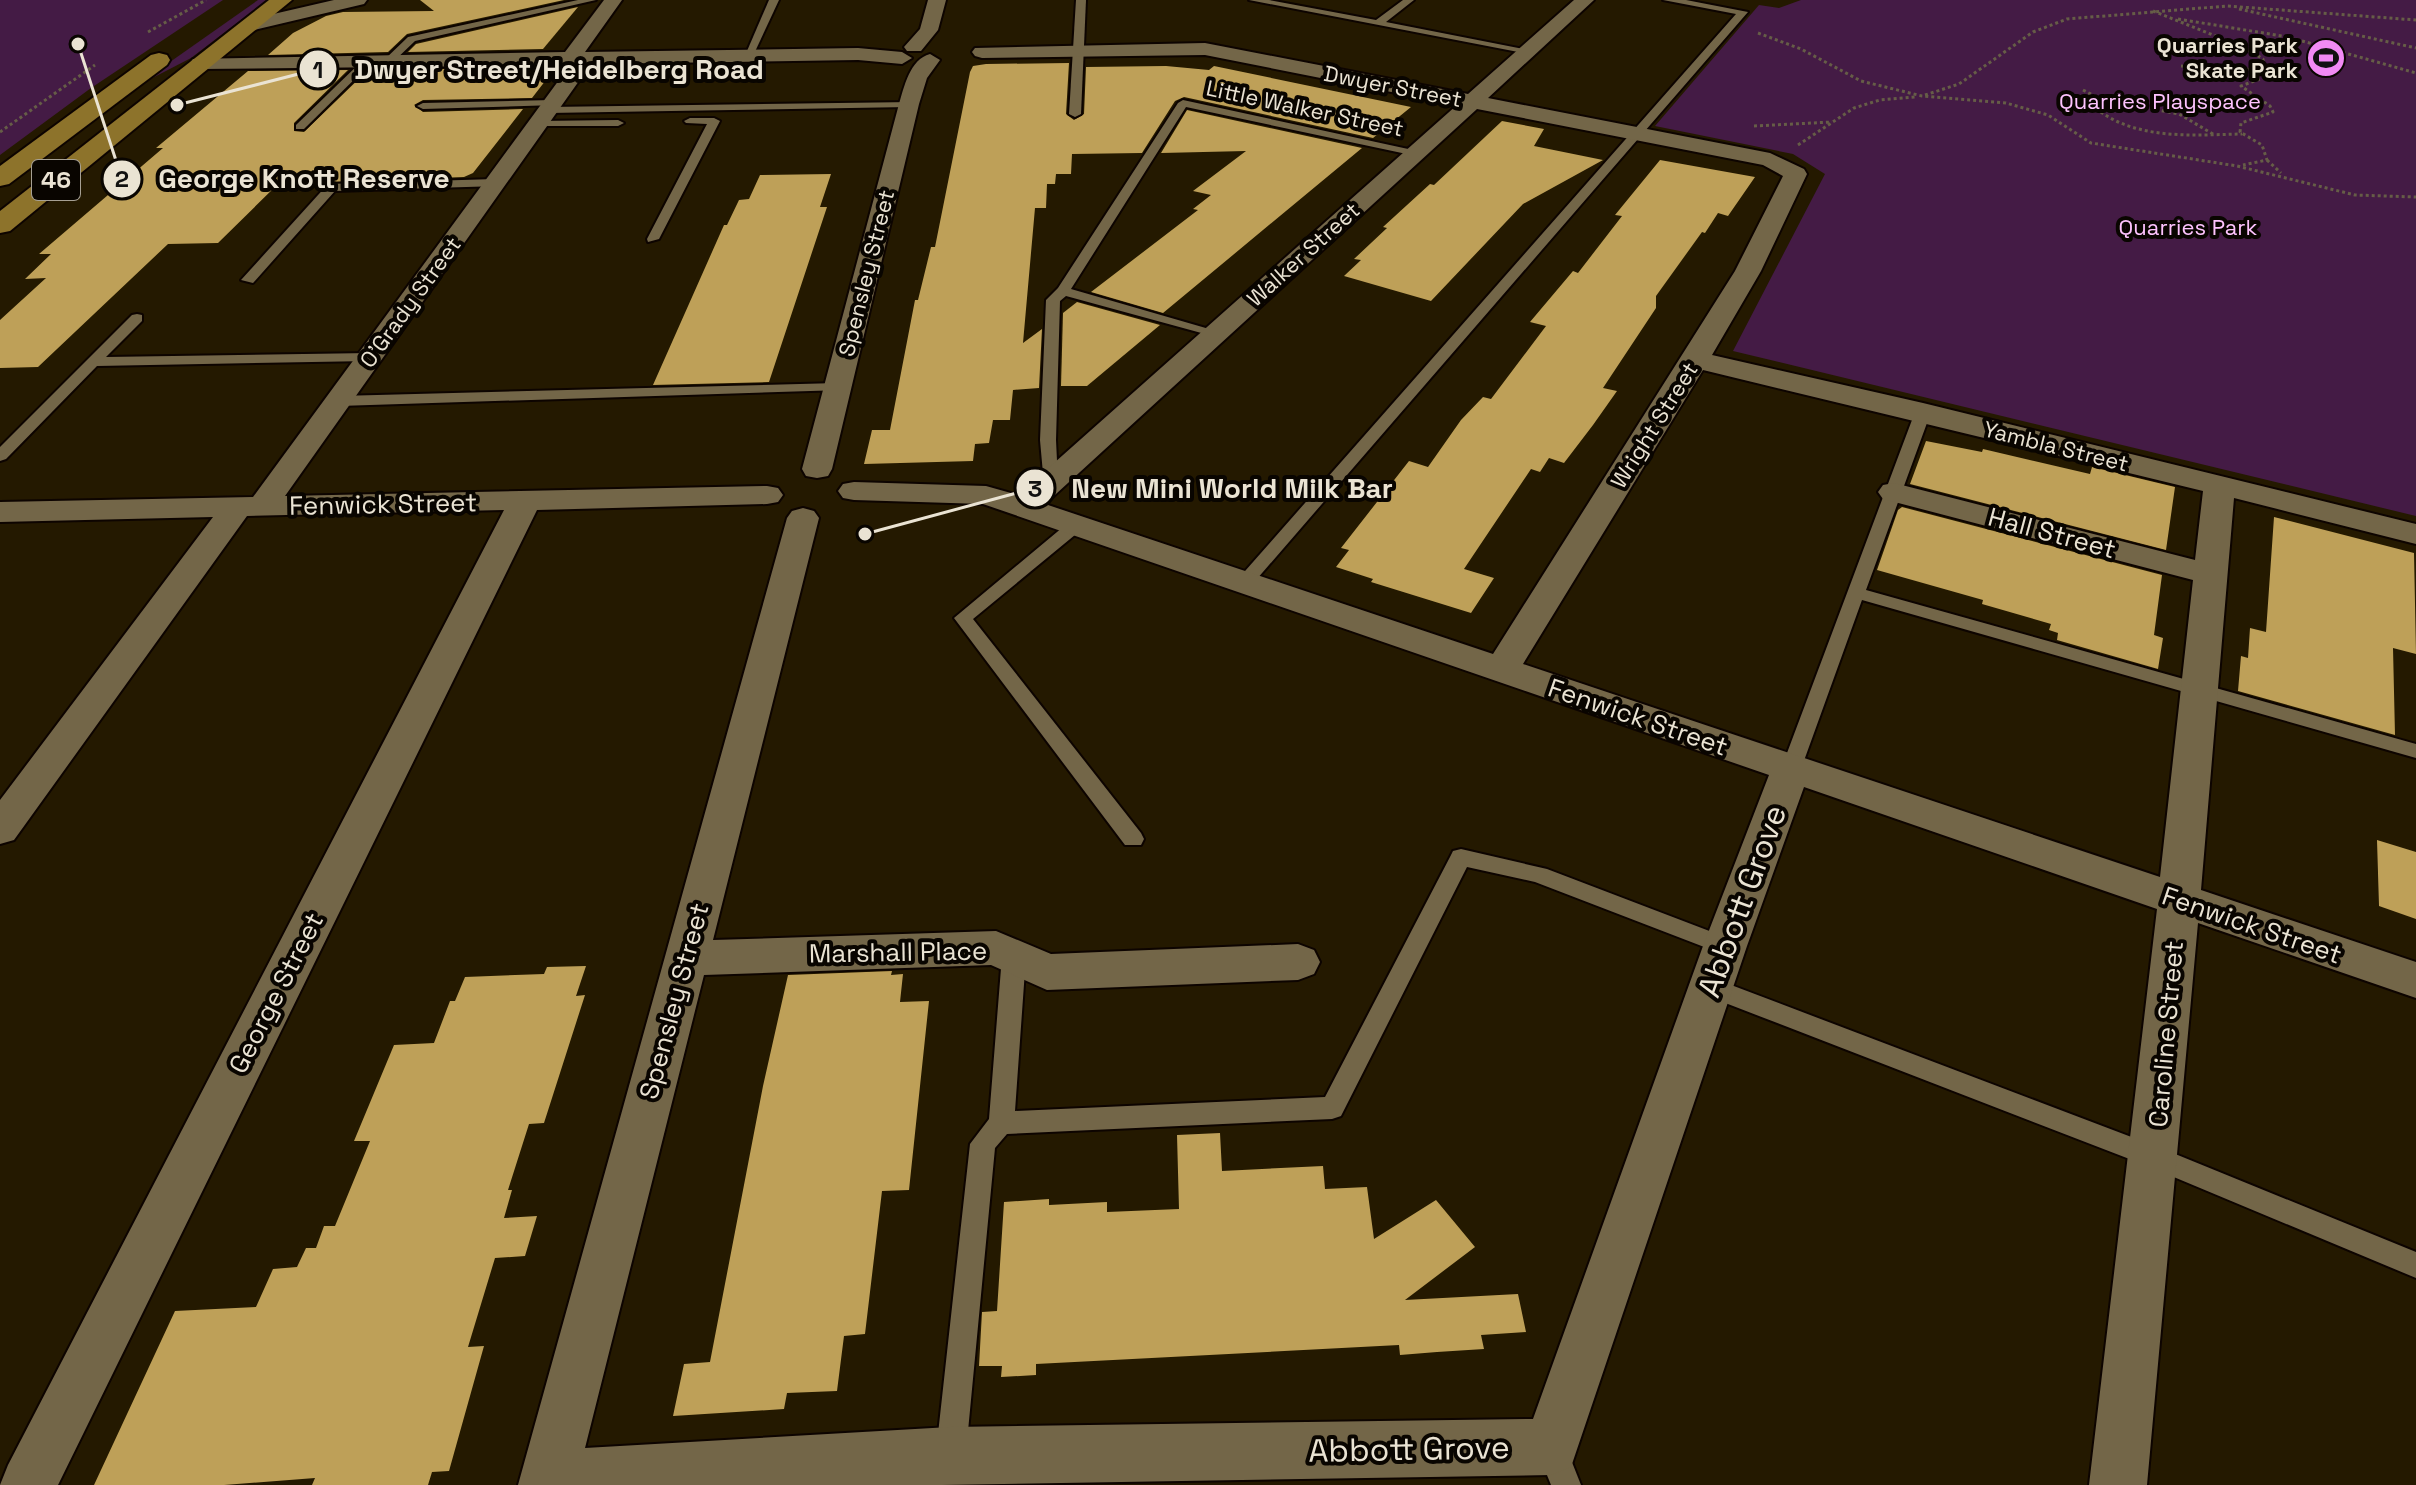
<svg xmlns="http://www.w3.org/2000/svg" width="2416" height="1485" font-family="'Space Grotesk',sans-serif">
	<rect width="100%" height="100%" fill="#241900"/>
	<!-- green -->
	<g fill="#441b45">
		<path d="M0,0H223L91,88L0,155Z"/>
		<path d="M258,0H267L191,58L133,88Z"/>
		<path d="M1801,0H2416V516L1733,351L1825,174L1793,154L1655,126L1759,5L1779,8Z"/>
	</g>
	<!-- building -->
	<g fill="#bea058">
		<path d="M420,0H564L407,34L388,52L268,55L293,33L326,16L343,12L434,11Z"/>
		<path d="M578,7L543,49L408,52L416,44Z"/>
		<path d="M1069,63L1066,114L1074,120L1084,114L1086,67L1166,66L1209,70L1214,66L1411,107L1373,138L1184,97L1175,101L1142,153L1072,154L1071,174H1056L1055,184H1047L1046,208H1035L1023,343L1042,329L1039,388L1013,390L1010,420H993L989,443L975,444L973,461L864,464L872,430H890L915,300H918L931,247H935L970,72L973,66L986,64Z"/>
		<path d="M528,68L522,76H549L532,98L423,100L414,105L423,112L523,109L473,173L464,177L278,184L218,243L168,244L38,367L0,368V320L46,278L25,279L51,254H39L163,148H156L248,71L348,70L294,123V131L304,132L368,70Z"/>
		<path d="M1187,110L1362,148L1163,313L1091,292L1198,210L1193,209L1211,195L1193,191L1246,151L1161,153Z"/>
		<path d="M1502,121L1544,129L1534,146L1603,160L1523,204L1431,301L1344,276L1361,260L1354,259L1387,228L1383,227L1430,184L1434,185Z"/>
		<path d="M1660,160L1755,177L1728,216L1718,213L1705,233L1702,232L1656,296V308L1603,388L1617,391L1593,425L1564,463L1549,458L1540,472L1531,469L1464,569L1494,578L1471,613L1371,582L1373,579L1336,567L1349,550L1341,548L1409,461L1428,467L1461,420L1483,397L1491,399L1546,326L1530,322L1573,271L1578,273L1622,216L1615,215Z"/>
		<path d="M831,174L820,207H827L769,382L653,385L724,225H727L739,200L749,199L760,175Z"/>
		<path d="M1077,302L1160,325L1087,386H1061L1063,313Z"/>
		<path d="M1926,441L1982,452L1983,449L2090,474L2092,467L2175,487L2166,550L1910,484Z"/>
		<path d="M1902,507L2162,575L2154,635L2163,638L2158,669L2057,640L2058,633L2049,630L2051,624L1982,604L1983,600L1877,570L1898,510Z"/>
		<path d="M2274,517L2414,553L2416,654L2393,648L2395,735L2238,691L2241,656L2248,658L2250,628L2266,632Z"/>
		<path d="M2377,840L2416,852V919L2379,906Z"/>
		<path d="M586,966L576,996L585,995L544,1123L529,1124L508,1190H512L504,1218L537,1216L525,1256L495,1258L468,1347L484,1346L449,1471L432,1472L428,1485H312L315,1478L224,1485H94L175,1311L256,1307L273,1269L297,1267L306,1248H316L324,1226H335L370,1141H354L394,1045L434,1043L450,1001H455L465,977L544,974L547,967Z"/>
		<path d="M892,971L891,975L903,974L900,1002L929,1001L909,1190L882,1191L865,1334L844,1336L837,1391L787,1393L784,1409L673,1416L684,1364L710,1362L763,1086L788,975Z"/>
		<path d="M1220,1133L1222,1171L1323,1166L1325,1189L1367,1187L1374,1239L1436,1200L1475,1247L1405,1300L1518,1294L1526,1332L1481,1335L1484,1349L1437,1352L1400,1355L1399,1345L1036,1364V1375L1001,1377L1002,1366H979L982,1312L997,1311L1004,1202L1049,1199V1205L1107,1202V1212L1179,1209L1177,1135Z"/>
	</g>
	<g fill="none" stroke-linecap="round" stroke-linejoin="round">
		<defs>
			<g id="lane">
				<path d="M578,0H596L415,41L392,63L383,61L408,37Z"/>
				<path d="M769,0H779L753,56L744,58Z"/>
				<path d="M1076,0H1086L1081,114L1075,117L1069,114Z"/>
				<path d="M1249,0H1269L1376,20L1403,0H1414L1386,22L1534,51L1529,54Z"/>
				<path d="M1663,0H1686L1748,12L1250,587H1238L1235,583L1238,579L1736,14Z"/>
				<path d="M364,59L373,61L304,129H296V125Z"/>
				<path d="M553,100L557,101V105L423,109L417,106L423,103Z"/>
				<path d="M1183,100L1422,152L1416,156L1186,107L1071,289L1223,333L1216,337L1066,296L1060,301L1056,440L1058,482L1056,485H1044L1040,440L1046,300L1058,288L1178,103Z"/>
				<path d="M913,102L915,104L909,107L548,113L542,110L548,107Z"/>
				<path d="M690,118H714L720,121L659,239L648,242L647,239L707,124L686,123L684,121Z"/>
				<path d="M538,121L618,120L624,123L618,126H534L532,124Z"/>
				<path d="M495,179L499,180V186L335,191L253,283L241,280L328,184Z"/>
				<path d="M137,314L142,315V321L106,357L370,353L377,357L370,361L97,366L6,459L0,461V447L132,315Z"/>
				<path d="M838,383L845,387L843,390L339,406L331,401L339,396Z"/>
				<path d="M1923,407L1931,412L1866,590L2416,744V758L1862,600L1801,769L1798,774H1784L1781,769L1915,412Z"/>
				<path d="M1075,521L1081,522L1083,526L1081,530L973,619L1141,833L1144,839L1141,845H1125L954,618L1069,522Z"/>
				<path d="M1461,849L1547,869L1733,940L1736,946L1733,952L1725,955L1535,882L1467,867L1341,1116L1332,1119L1007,1134L995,1148L966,1452L962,1463L951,1467L940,1463L936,1452L970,1144L989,1119L1002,956L1006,949L1014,947L1022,949L1026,956L1015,1111L1325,1097L1450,857L1453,851Z"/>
				<path d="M1710,977L2163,1149L2416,1252V1278L2145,1165L1702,994L1698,987L1702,980Z"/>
				<path d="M1551,1433L1562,1437L1581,1485H1551L1536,1448L1540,1437Z"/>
			</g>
			<g id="street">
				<path d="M334,0H367L364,4L250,31L241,25L243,21Z"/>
				<path d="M604,0H622L585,52L858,48L902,52L912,58L902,64L858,60L591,64L285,496L767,486L778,488L783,495L778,502L767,504L537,510L58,1485H0L8,1465L504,510L247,516L14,840L0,844V800L213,517L0,522V502L253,497L570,65L200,69L190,63L193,59L565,52Z"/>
				<path d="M928,0H946L938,30L921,51H907L904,47L920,29Z"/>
				<path d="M1574,0H1594L1488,98L1770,153L1804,169L1807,174L1761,271L1712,355L1923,403L2416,524V544L2234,498L2201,890L2416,962V998L2198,923L2147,1485H2089L2157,909L1804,787L1747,946L1571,1467L1551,1475L942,1485H518L787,518L792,511L803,508L814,511L819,518L713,940L996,931L1051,954L1298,944L1314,950L1320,962L1314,974L1298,980L1047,990L991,965L704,975L585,1448L950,1427L1533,1419L1703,946L1769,775L983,504L854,500L843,498L838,491L843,484L854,482L986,486L1018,495L1457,105L1205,55L982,58L975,56L972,52L975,48L1205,43L1468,94ZM1477,109L1763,165L1783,176L1735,271L1493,654L1045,504ZM1703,370L2203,491L2195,560L1894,483L1883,485L1878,492L1883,499L2193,580L2160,877L1523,664Z"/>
				<path d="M930,54L940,60L927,78L919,104L832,469L828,476L817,478L806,476L802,469L899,104C904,87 910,59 930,54Z"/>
			</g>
			<g id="primary">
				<path d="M269,0H292L10,231L0,233V211Z"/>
				<path d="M159,53L167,55L170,60L167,65L9,184L0,186V166L151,55Z"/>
			</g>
		</defs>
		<!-- lane casing -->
		<use href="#lane" stroke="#0d0400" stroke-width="4"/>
		<!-- street casing -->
		<use href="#street" stroke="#0d0400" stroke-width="4"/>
		<!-- primary casing -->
		<use href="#primary" stroke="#0d0400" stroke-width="4"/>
		<!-- path -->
		<g stroke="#665d47" stroke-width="3" stroke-dasharray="3 3" stroke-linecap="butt">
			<path d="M2239,9L2416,48"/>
			<path d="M2153,11L2243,47L2263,59L2265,77L2241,86L2270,106L2273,112L2241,123L2240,132L2262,145L2267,160L2243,165"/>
			<path d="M2178,19L2288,37L2416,73"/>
			<path d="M148,32L206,0"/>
			<path d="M1758,33L1801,49L1861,81L1922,96L2006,103L2048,115L2091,143L2237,166L2355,195L2416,197"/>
			<path d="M2181,66L2265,70"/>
			<path d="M2083,90L2102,100"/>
			<path d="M1925,95L1959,84L2033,32L2067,19L2227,6L2416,20"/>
			<path d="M1754,126L1832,122"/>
			<path d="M0,132L95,65"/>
			<path d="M2213,134L2179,114L2105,100L2093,106C2134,141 2192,135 2242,134"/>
			<path d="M1798,145L1854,108L1880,100L1916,97"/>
			<path d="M2267,160L2281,173"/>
		</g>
		<!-- lane -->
		<use href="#lane" fill="#736648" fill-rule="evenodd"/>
		<!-- street -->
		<use href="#street" fill="#736648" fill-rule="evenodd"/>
		<!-- primary -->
		<use href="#primary" fill="#8d732b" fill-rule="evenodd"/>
	</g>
	<!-- icons -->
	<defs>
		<symbol id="stadium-disc" viewBox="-11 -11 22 22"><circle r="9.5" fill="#f18af4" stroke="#090500"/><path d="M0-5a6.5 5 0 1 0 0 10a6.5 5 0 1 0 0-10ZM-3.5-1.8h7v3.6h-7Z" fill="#111"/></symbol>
	</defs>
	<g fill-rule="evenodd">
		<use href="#stadium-disc" x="2304" y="36" width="44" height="44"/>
	</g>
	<g text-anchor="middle" stroke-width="8" stroke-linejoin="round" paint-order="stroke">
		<!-- far-poi labels -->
		<g font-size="22" font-weight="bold" fill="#eae3d3" stroke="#090500" text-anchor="end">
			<text x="2298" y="53">Quarries Park<tspan x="2298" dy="25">Skate Park</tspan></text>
		</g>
		<!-- far-street labels -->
		<g font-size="22" fill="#eae3d3" stroke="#090500">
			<text transform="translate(1393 86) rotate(11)" y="8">Dwyer Street</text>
			<text transform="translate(1305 108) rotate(12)" y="8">Little Walker Street</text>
			<text transform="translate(1303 254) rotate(-42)" y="8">Walker Street</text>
			<text transform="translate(866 273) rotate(-76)" y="8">Spensley Street</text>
			<text transform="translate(410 302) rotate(-54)" y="8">O'Grady Street</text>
			<text transform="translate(1654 425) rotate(-58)" y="8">Wright Street</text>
			<text transform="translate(2056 446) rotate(14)" y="8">Yambla Street</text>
		</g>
		<!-- far-park labels -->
		<g font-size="22" fill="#fec3fe" stroke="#090500">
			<text x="2160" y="109">Quarries Playspace</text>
			<text x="2188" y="235">Quarries Park</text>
		</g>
		<!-- shield labels -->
		<rect fill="#090500" stroke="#a6a094" stroke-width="2" x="32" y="160" width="48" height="40" rx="6"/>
		<g font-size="24" font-weight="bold" fill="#eae3d3">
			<text x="56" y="188">46</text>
		</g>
		<!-- street labels -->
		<g font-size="26" fill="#eae3d3" stroke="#090500">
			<text transform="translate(383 504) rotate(-1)" y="9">Fenwick Street</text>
			<text transform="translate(2052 533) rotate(15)" y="9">Hall Street</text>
			<text transform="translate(1638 717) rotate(19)" y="9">Fenwick Street</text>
			<text transform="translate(2252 925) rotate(19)" y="9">Fenwick Street</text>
			<text transform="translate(898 952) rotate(-1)" y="9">Marshall Place</text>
			<text transform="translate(276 993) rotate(-63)" y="9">George Street</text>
			<text transform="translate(674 1001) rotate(-75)" y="9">Spensley Street</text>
			<text transform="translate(2166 1034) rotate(-85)" y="9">Caroline Street</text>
		</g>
		<!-- near-street labels -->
		<g font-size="32" fill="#eae3d3" stroke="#090500">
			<text transform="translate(1742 901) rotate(-70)" y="11">Abbott Grove</text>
			<text transform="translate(1409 1449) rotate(-1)" y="11">Abbott Grove</text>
		</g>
	</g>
	<!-- callouts -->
	<path fill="none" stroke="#eae3d3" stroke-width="3" d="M177 105L318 69M78 44L122 179M865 534L1035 488"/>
	<g fill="#eae3d3" stroke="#090500" stroke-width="3">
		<circle cx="177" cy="105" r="8"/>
		<circle cx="78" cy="44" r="8"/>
		<circle cx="865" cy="534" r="8"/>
		<circle cx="318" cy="69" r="20"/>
		<circle cx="122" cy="179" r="20"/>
		<circle cx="1035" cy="488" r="20"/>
	</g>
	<g font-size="24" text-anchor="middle" font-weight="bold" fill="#111">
		<text x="318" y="78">1</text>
		<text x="122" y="187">2</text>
		<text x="1035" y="497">3</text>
	</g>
	<g font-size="28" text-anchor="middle" font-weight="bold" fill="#eae3d3" stroke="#090500" stroke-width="8" stroke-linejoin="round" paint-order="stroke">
		<text x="559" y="79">Dwyer Street/Heidelberg Road</text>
		<text x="304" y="188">George Knott Reserve</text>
		<text x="1232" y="498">New Mini World Milk Bar</text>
	</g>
</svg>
